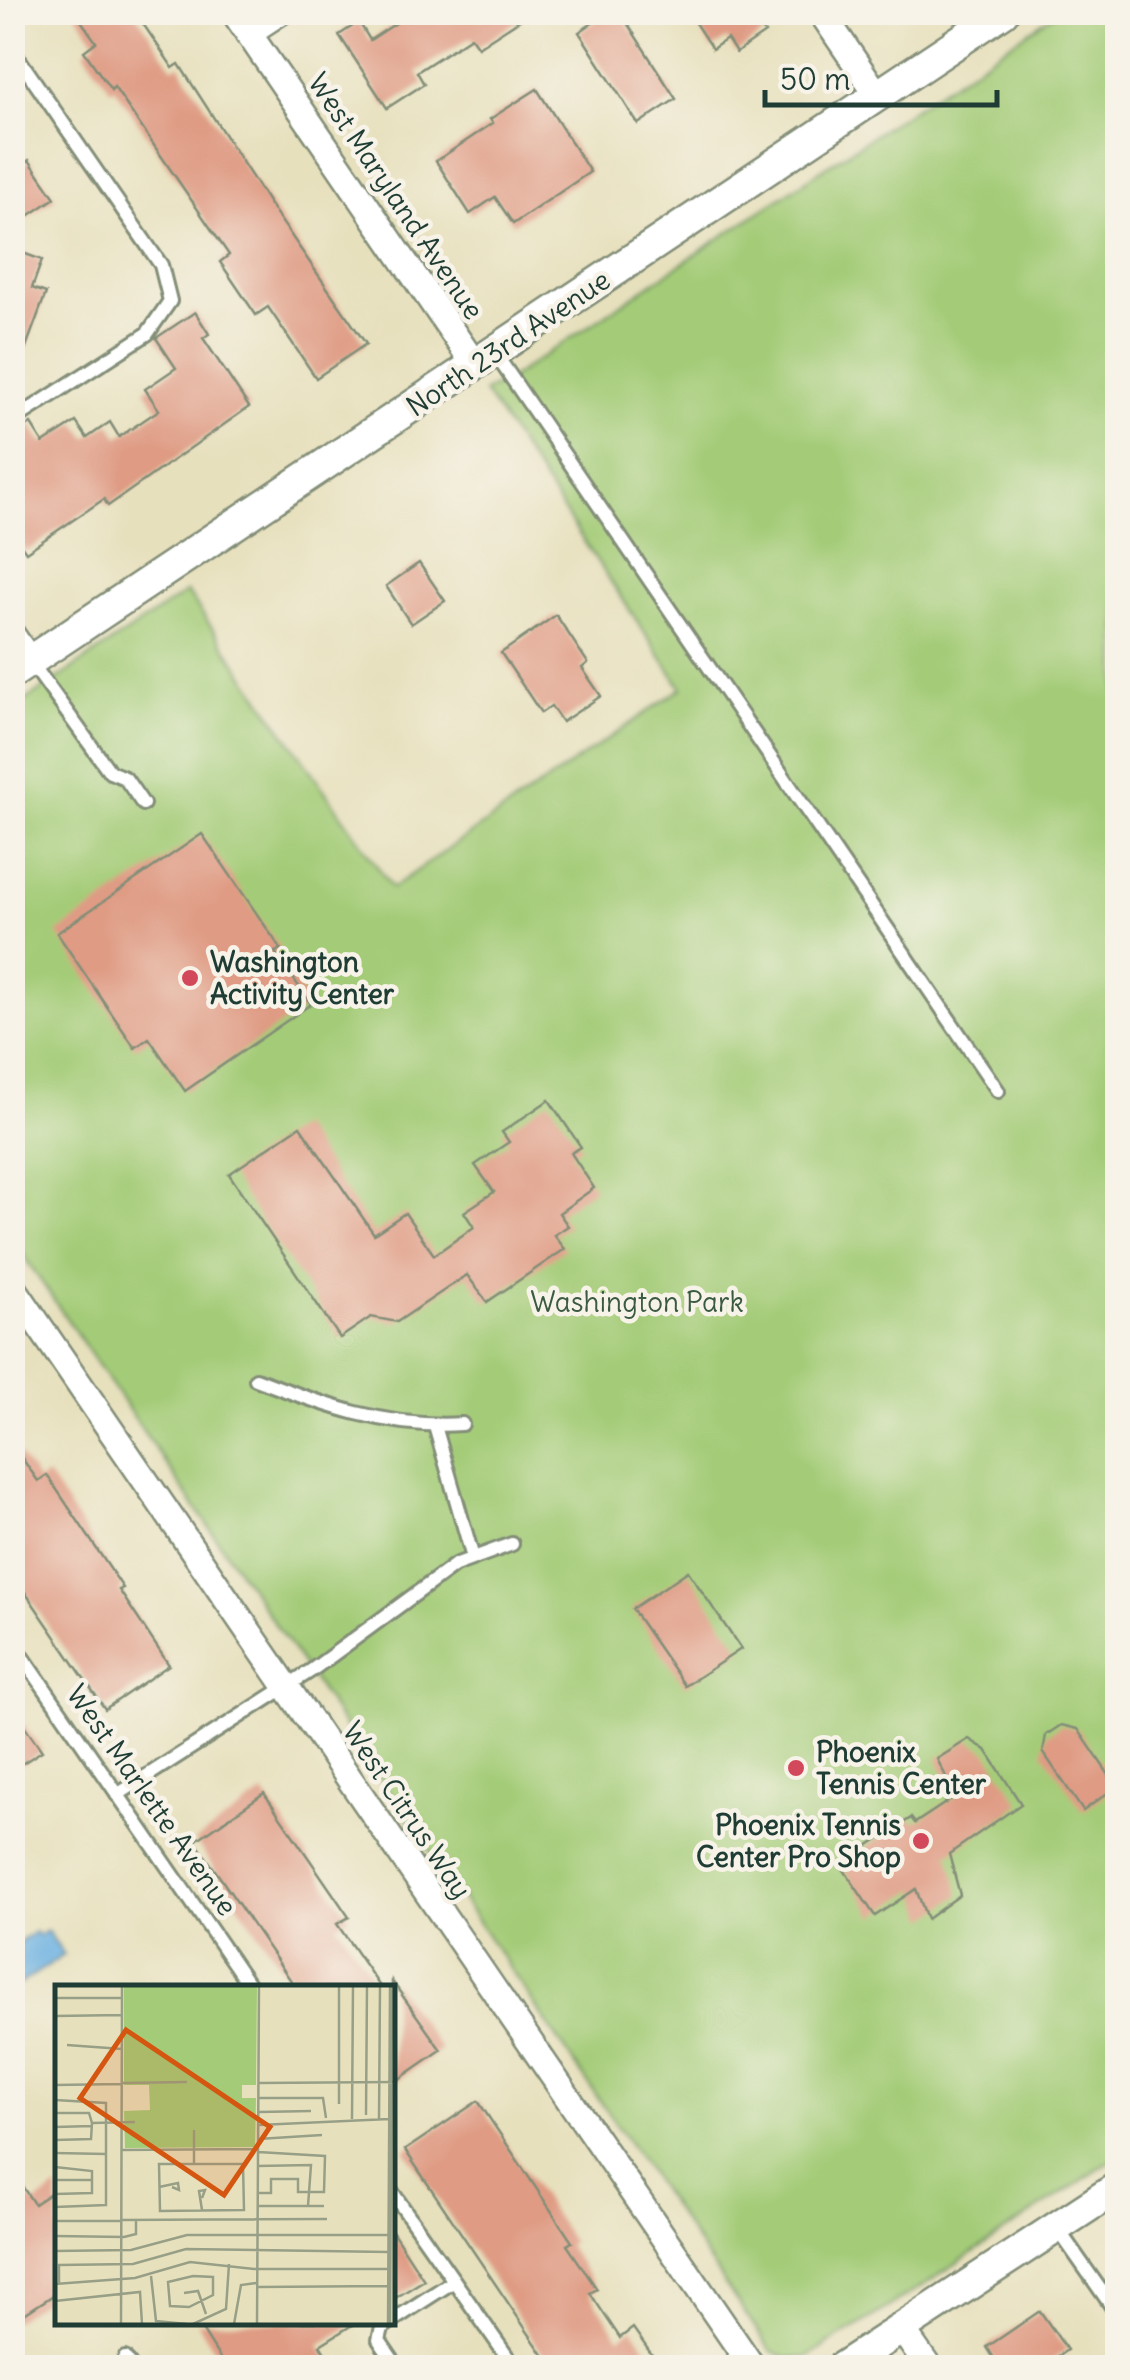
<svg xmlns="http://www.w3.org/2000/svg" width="1130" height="2380" font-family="Delius,sans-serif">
	<rect width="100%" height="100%" fill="#f7f3e8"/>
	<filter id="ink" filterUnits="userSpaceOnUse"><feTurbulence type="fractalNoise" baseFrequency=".01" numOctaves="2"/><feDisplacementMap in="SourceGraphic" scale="20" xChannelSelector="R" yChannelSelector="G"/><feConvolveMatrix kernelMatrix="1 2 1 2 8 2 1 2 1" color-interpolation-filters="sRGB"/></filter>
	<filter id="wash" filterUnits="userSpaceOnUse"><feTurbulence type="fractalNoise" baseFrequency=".0048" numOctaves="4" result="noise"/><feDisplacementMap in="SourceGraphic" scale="40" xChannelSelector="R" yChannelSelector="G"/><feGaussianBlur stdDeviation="2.25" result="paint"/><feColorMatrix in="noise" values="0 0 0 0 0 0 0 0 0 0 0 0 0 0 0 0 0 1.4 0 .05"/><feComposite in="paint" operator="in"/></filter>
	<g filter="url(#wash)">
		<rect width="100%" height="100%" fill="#e7e0bd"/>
		<!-- green -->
		<path fill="#a4cc78" stroke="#628456" stroke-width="2.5" d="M1056,13H1117V2157L924,2285L807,2357L788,2359L770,2350L13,1240V709L187,592L392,888L682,688L484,392L511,378Z"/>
		<!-- water -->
		<path fill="#6bb0e1" stroke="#45768a" stroke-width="2.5" d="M47,1931L64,1955L18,1985L13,1977V1947L35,1932L38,1936Z"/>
		<g id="blocks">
			<!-- building -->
			<g fill="#df9b84">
				<path d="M75,12H135L173,68L179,64L268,202L366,344L316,378L268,307L256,315L220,262L229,255L114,87L111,90L84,51L96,42Z"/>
				<path d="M413,12H532L478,47L471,37L417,72L424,84L387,108L339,35L359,22L370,40Z"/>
				<path d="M609,12H620L676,99L638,124L579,32Z"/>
				<path d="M688,12H790L763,30L765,33L736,53L727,39L712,49Z"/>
				<path d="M537,89L590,172L513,224L495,197L470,214L436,161L493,123L490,119Z"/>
				<path d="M29,160L55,198L12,227V172Z"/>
				<path d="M12,249L42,260L32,288L46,293L15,377L12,376Z"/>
				<path d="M195,312L209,334L203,338L249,407L108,506L104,499L26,552L12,532V436L31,424L43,443L76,422L87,438L110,422L119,437L159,410L145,389L176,368L156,338Z"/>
				<path d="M419,563L445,601L411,624L386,586Z"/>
				<path d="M556,615L588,663L582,668L601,696L562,722L551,706L541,713L501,653Z"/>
				<path d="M202,834L281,949L275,952L311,1004L185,1091L149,1038L135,1048L57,933Z"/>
				<path d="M549,1100L581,1147L571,1153L594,1188L559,1213L568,1226L554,1235L565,1249L487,1302L467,1275L397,1322L371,1317L340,1338L229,1174L300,1126L374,1234L405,1213L434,1255L474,1227L464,1212L494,1192L475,1165L509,1142L502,1132Z"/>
				<path d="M12,1444L38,1481L47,1475L123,1588L119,1590L169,1665L105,1709L12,1573Z"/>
				<path d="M688,1571L741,1649L685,1686L632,1609Z"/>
				<path d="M12,1708L42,1751L12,1770Z"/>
				<path d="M1061,1725L1078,1729L1109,1775L1113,1789L1083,1811L1043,1752L1046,1735Z"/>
				<path d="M969,1739L986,1750L1021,1804L949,1854L960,1895L927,1919L916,1889L875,1916L840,1864L911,1818L915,1823L956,1796L937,1759Z"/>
				<path d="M264,1793L349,1917L337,1924L381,1988H296L195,1841Z"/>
				<path d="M392,1981L441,2050L392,2084Z"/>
				<path d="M478,2101L572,2242L567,2245L597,2289L590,2293L620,2338L633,2328L661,2368H552L405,2150Z"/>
				<path d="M12,2171L34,2204L58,2188V2292L12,2322Z"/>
				<path d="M392,2231L424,2280L392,2300Z"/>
				<path d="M1040,2311L1067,2350L1054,2359L1060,2368H1000L987,2347Z"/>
				<path d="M197,2322H357L320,2345L334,2368H226Z"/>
			</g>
		</g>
	</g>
	<g filter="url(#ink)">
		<use href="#blocks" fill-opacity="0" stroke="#838e78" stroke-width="2.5"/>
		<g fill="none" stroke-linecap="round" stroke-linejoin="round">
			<defs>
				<g id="service">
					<path d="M12,49L161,265L170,301L147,334L12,421"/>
					<path d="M494,352L998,1091"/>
					<path d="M30,661L110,772L125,778L143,804"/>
					<path d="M256,1379C323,1405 389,1429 462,1424"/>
					<path d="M435,1426L473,1558"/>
					<path d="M12,1641L251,1988"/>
					<path d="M117,1795L312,1670L455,1565L512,1544"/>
					<path d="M392,2192L508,2358L493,2368"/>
					<path d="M1057,2228L1118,2315"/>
					<path d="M392,2321L454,2281"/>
					<path d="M390,2322L382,2328L379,2340L398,2368"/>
					<path d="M125,2358L132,2368"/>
				</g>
				<g id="minor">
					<path d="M234,12L475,365"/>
					<path d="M821,12L878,96"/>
					<path d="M248,33L280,12"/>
					<path d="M12,635L30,661"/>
					<path d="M12,1286L753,2368"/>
					<path d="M901,2328L929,2368"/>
				</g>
				<g id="tertiary">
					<path d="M12,673L1003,12"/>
					<path d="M841,2368L1118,2187"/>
				</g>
			</defs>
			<!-- service casing -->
			<use href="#service" stroke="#838e78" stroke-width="18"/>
			<!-- minor casing -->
			<use href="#minor" stroke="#838e78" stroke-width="30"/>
			<!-- tertiary casing -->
			<use href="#tertiary" stroke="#838e78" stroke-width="35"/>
			<!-- service -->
			<use href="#service" stroke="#fff" stroke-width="12"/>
			<!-- minor -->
			<use href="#minor" stroke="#fff" stroke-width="25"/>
			<!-- tertiary -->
			<use href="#tertiary" stroke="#fff" stroke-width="30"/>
		</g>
	</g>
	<!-- markers -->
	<g fill="#d1495b" stroke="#f7f3e8" stroke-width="4">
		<circle cx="190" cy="978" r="10"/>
		<circle cx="796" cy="1768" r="10"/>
		<circle cx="921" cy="1841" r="10"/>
	</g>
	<g text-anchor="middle" stroke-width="9" stroke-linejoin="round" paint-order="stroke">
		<!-- street labels -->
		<g font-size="28" fill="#1f3d34" stroke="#f7f3e8">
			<text transform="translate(396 196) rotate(56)" y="10">West Maryland Avenue</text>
			<text transform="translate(508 343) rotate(-34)" y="10">North 23rd Avenue</text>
			<text transform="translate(152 1800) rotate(55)" y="10">West Marlette Avenue</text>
			<text transform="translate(407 1810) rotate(56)" y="10">West Citrus Way</text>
		</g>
		<!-- poi labels -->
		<g font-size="28" font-weight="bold" fill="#1f3d34" stroke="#f7f3e8" text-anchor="start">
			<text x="210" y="972">Washington<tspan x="210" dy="32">Activity Center</tspan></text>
			<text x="816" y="1762">Phoenix<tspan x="816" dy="32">Tennis Center</tspan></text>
			<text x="901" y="1835" text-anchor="end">Phoenix Tennis<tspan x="901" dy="32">Center Pro Shop</tspan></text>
		</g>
		<!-- park labels -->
		<g font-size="28" fill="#3a5a42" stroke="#f7f3e8">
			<text x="637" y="1312">Washington Park</text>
		</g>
	</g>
	<!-- overview -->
	<g transform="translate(55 1985)">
		<rect width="340" height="340" fill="#e7e0bd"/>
		<path d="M69,1H202L201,100H187V113H201L200,162L70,163L69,126L95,125L94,100H69Z" fill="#a4cc78"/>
		<path fill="none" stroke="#979f86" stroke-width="2.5" d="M0,13H67M0,31L67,30M12,60L67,64M67,98L132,97M203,98L340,97M0,100L67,99M203,113H268L271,133M0,115L51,118V220L0,222M284,119V1M204,127L256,126M0,128H34L37,138M311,130L312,1M297,134L298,1M324,134L325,1M37,138L80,137M204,140L334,134M0,142L37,141M203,154L267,150M0,155L36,154L37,138M66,165L203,164M203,167L270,171L269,207H243V194H216V208H203M0,168L51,169M104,179H188L189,225L105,226ZM139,179V145M202,181L256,180L253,221M0,182L37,186V208L0,209M0,195H37M104,202L123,198L124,205L117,202M203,221H269M147,225L144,206L150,205L147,213M66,235L272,234M0,236H66M0,251L69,252L81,249V235M0,266L76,265L132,250H333M96,291L101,336L132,339M138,291L158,292V310L134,322L115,321L113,297ZM4,298V280L78,279L131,264L333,267M0,299L80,293L135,277L199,284H333M202,302L332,301M129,308L143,306L151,329M0,316L85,307L87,339M66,339L67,1M138,339L171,324L174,279M179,339L186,300L201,298M202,339L204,1M333,339L335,1M335,339L337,1M340,339V211"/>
		<path fill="#d45610" fill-opacity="0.15" stroke="#d45610" stroke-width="5" d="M71,45L215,142L169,210L25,113Z"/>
		<rect width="340" height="340" fill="none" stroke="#1f3d34" stroke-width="5"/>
	</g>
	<!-- margin -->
	<rect width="1130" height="2380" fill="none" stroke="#f7f3e8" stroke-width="50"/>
	<!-- scale -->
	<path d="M765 90v15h232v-15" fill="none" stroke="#1f3d34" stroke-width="5"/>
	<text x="780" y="90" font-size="30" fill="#1f3d34" stroke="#f7f3e8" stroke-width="8" paint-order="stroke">50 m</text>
</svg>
